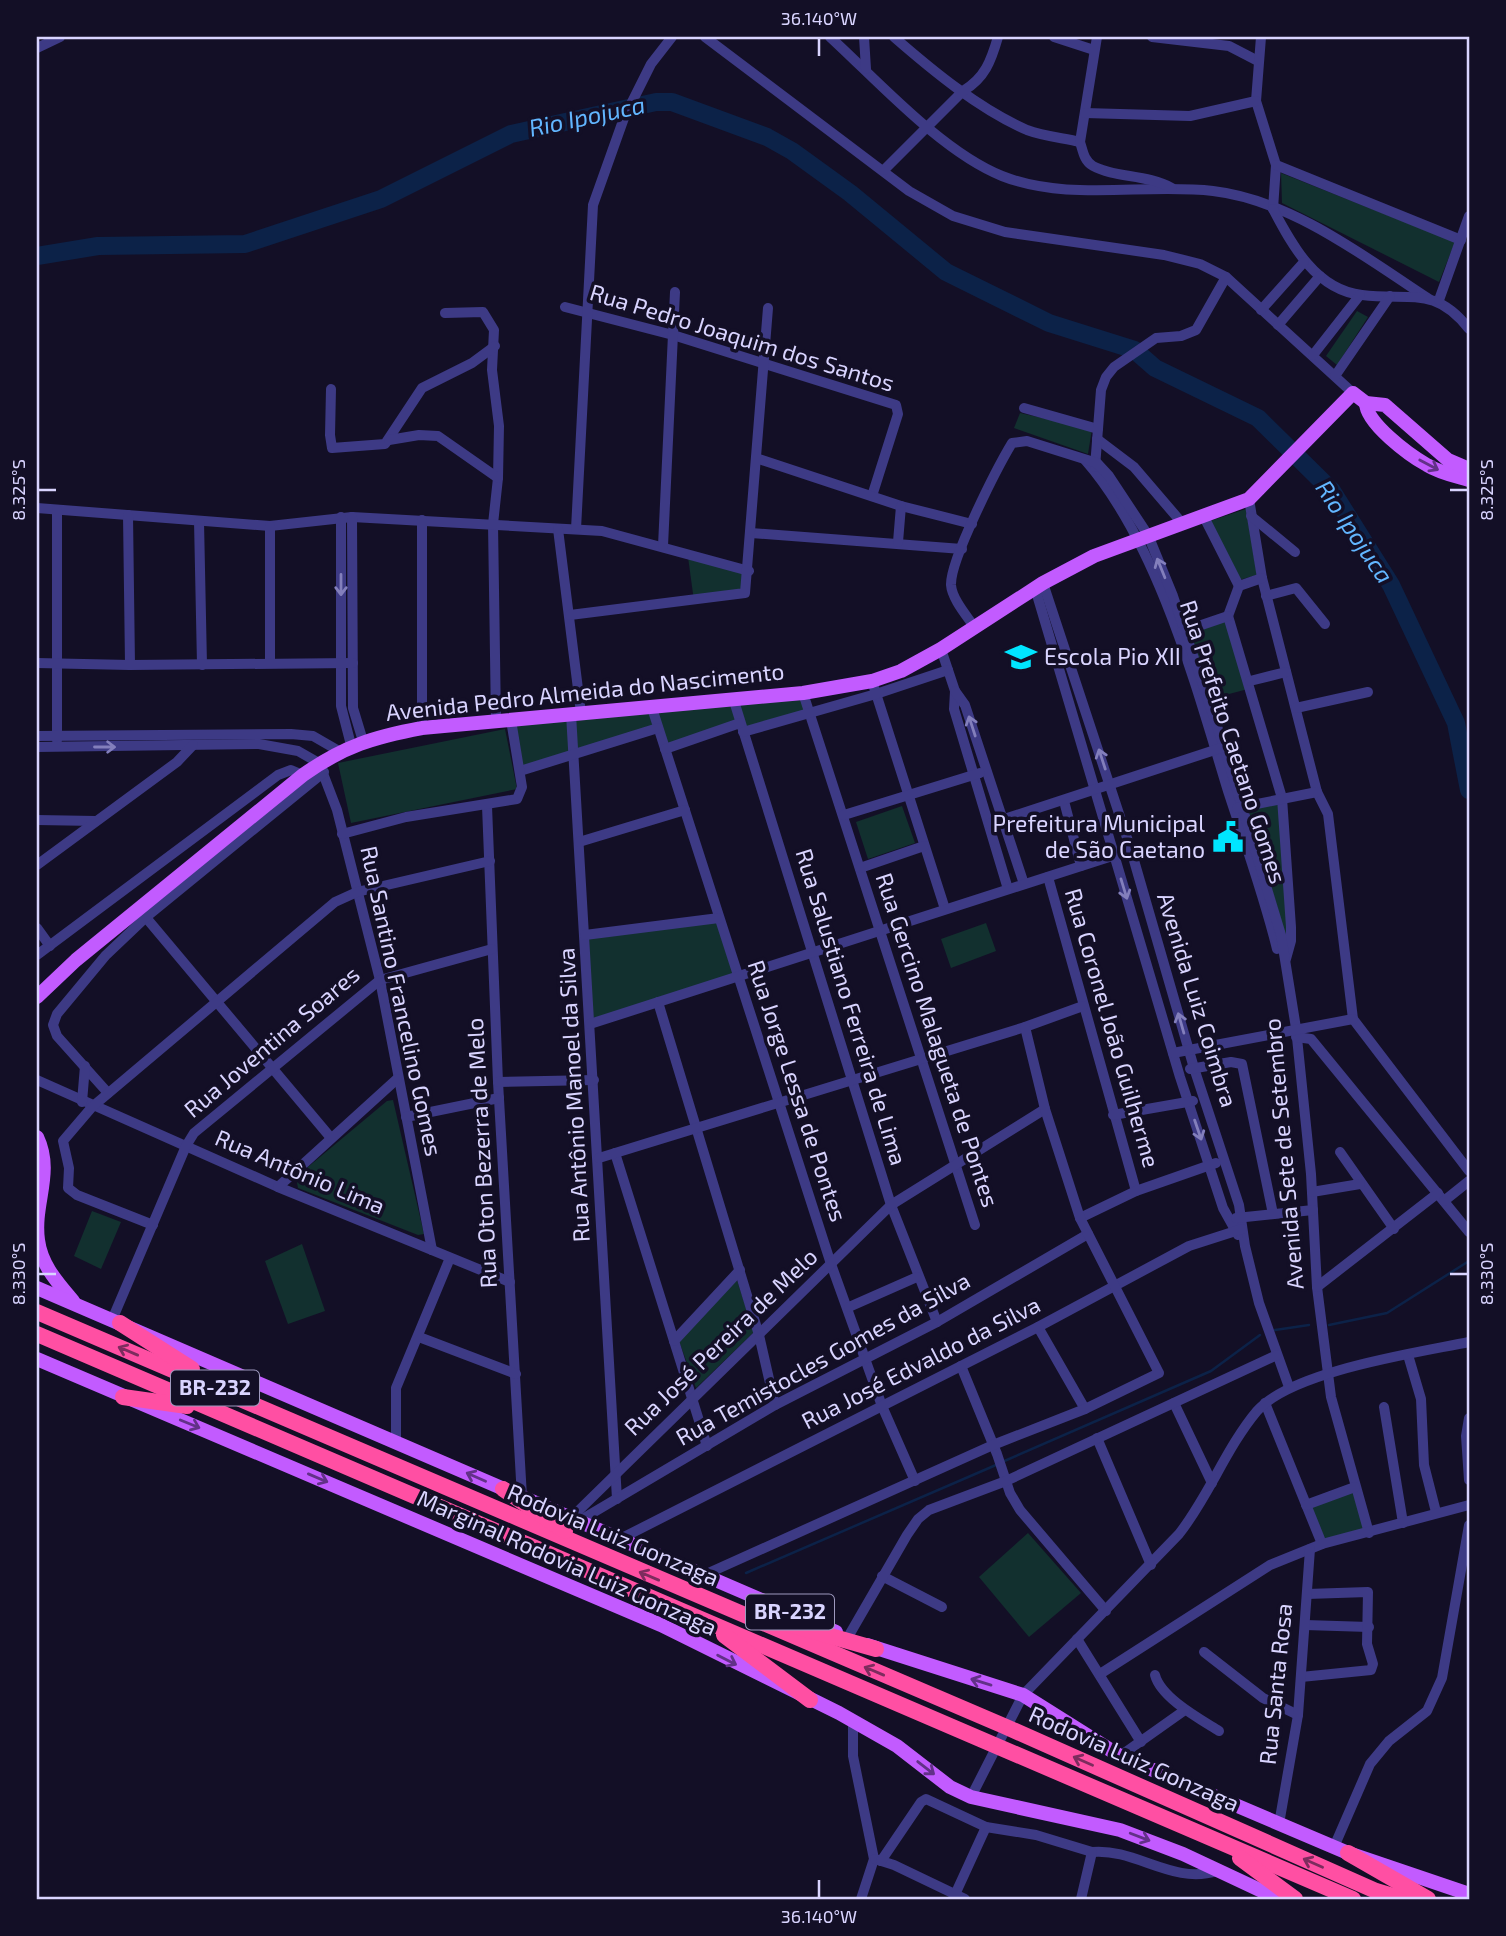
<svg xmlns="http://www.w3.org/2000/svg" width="1506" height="1936" font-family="'Exo 2',sans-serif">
	<rect width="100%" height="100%" fill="#130f26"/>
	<!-- green -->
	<g fill="#12302f">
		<path d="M1281,173L1455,242L1439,282L1282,203Z"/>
		<path d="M1357,311L1368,317L1337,365L1326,356Z"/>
		<path d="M1020,413L1092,429L1088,454L1014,428Z"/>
		<path d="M1246,509L1257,575L1239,580L1210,521Z"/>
		<path d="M688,557L750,576L749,592L694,601Z"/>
		<path d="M1226,621L1248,689L1210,699L1188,634Z"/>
		<path d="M805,689L812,712L745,733L742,724L664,746L659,730L520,771L511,720Z"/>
		<path d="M505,729L517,789L351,823L338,763Z"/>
		<path d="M1284,797L1293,933L1280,935L1278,909L1246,807Z"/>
		<path d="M902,806L915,843L868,859L856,822Z"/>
		<path d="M719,918L738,976L590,1024L585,935Z"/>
		<path d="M986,923L996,951L951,968L941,939Z"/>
		<path d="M393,1100L424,1234L418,1235L298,1188L296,1177L387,1101Z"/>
		<path d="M92,1211L121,1222L101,1269L74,1256Z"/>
		<path d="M302,1244L325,1311L288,1324L265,1261Z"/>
		<path d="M737,1280L754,1332L696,1388L679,1341Z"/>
		<path d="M1355,1490L1366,1531L1324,1542L1310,1508Z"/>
		<path d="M1028,1533L1081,1593L1029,1637L979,1577Z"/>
	</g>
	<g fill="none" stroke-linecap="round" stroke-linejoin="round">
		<!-- stream -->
		<g stroke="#0c2248" stroke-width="2.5">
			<path d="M1329,1325L1387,1313L1469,1261"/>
			<path d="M1275,1330L1309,1325"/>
			<path d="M1002,1462L1211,1371L1260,1335"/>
			<path d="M746,1573L996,1465"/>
		</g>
		<!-- river -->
		<g stroke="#0c2248" stroke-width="18">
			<path d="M37,256L98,246L245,244L381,199L511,134L656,102H672L767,137L792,151L850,193L946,272L1049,323L1135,350"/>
			<path d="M1139,354L1155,368L1258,418L1332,491L1391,585L1456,723L1469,790"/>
		</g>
		<!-- minor -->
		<g stroke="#3d3a85" stroke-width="10">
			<path d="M705,37L909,191L953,216L1005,232L1164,255L1200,264L1226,277L1353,393"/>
			<path d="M830,37C878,81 942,152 1002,176C1068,202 1144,183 1213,191C1291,200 1365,257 1429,299"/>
			<path d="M864,37L866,69"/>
			<path d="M894,37C933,71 979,109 1027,130C1043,136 1063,138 1080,142"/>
			<path d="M1054,37L1094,50"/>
			<path d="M1097,37L1080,142C1083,151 1084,161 1093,166C1115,178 1147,174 1172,188"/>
			<path d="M1152,37L1229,46L1258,61"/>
			<path d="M1261,37L1256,101L1276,165L1273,209"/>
			<path d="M37,48L60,37"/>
			<path d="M1085,113L1190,116L1256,101"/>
			<path d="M1276,165L1461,240"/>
			<path d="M884,170L963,91C985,78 991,61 998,37"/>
			<path d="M1273,209C1292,245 1316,290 1362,295C1409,301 1435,285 1469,329"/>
			<path d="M1439,300L1469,216"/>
			<path d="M565,307L673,335L896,405L898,414L872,496"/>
			<path d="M1261,310L1304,262"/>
			<path d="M445,313L483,312L494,330L492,370L499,426L498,478L493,524L496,721"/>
			<path d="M1278,325L1320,276"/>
			<path d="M1313,355L1360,295"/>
			<path d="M1335,376L1390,296"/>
			<path d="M331,389L330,435L332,448L385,444L422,388L472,363L495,346"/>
			<path d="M1024,408L1098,429"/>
			<path d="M1097,439L1134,467L1182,523"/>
			<path d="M389,440L419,435L438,436L498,478"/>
			<path d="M756,458L901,506L972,524"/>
			<path d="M1085,460C1158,543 1196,686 1228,791C1245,843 1264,896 1277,949"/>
			<path d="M1095,467L1101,390L1106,377L1114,367L1156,338L1181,336L1196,330L1226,277"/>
			<path d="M1249,499L1262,578L1317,792L1328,814L1353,1019L1469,1171"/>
			<path d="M37,508L270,526L352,517L602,531L749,571"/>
			<path d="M57,510V740"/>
			<path d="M128,515L130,665"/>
			<path d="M1203,515L1239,586"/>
			<path d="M1251,516L1295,552"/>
			<path d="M341,517V706L351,745"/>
			<path d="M352,517L353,708L363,741"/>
			<path d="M422,520V728"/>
			<path d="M199,521L202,665"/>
			<path d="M270,526V663"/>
			<path d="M558,529L581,713"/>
			<path d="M576,529L593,205L624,118L651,64L672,37"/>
			<path d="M751,533L962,549"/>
			<path d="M898,542L901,506"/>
			<path d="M663,546L675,292"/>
			<path d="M1043,583L1131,850L1194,1068L1239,1205L1245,1246L1259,1303L1289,1387"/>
			<path d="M1035,588L1180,1077L1223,1208L1238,1235"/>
			<path d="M1266,596L1296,588L1325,624"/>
			<path d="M570,615L745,593L768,308"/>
			<path d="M1228,616L1282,798L1291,927V941L1286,959"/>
			<path d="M1228,616L1239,586L1262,578"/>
			<path d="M975,628C967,616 952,599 951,585C950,560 997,468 1012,443L1027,441L1097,463L1109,476L1148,535L1173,596L1224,747L1281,935L1296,1028L1311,1174L1317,1287L1331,1397L1369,1533"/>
			<path d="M1181,632L1228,616"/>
			<path d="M941,649L955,691L954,709L1008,889"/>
			<path d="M37,663L130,665L353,663"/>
			<path d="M872,681L945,909"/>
			<path d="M1250,681L1286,672"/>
			<path d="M955,691L965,705L1024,884"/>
			<path d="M803,693L975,1225"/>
			<path d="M734,701L891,1205L937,1322"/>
			<path d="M652,708L831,1264L882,1406L915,1481"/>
			<path d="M1296,708L1368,692"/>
			<path d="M571,714L617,1499"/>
			<path d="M743,732L876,694L948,670"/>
			<path d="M37,736L291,734L313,736L339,751"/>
			<path d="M37,747L259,744L298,751L319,763L337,810L380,980L432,1250"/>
			<path d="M665,749L740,723"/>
			<path d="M520,771L658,728"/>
			<path d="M1064,801L1081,866"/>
			<path d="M487,806L498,1082L522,1497"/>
			<path d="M1237,808L1317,792"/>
			<path d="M844,815L980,773"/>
			<path d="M37,820L96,821"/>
			<path d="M989,824L1221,748"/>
			<path d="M342,834L406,817L517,799L522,787L511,720"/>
			<path d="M579,842L685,810"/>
			<path d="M37,865L177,762L193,745"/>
			<path d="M860,868L924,846"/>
			<path d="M1048,877L1136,1191"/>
			<path d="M143,914L331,1138"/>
			<path d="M37,928L50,946"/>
			<path d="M585,935L719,918"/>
			<path d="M37,955L278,775L291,770L303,775"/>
			<path d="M658,1002L759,1335L775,1405"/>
			<path d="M590,1024L1131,850"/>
			<path d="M1296,1037L1311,1039L1469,1232"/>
			<path d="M1173,1053L1353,1019"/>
			<path d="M1190,1069L1231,1062L1242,1064L1273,1214"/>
			<path d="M37,1080L278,1187L510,1282"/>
			<path d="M498,1082L594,1080"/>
			<path d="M108,1093L57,1036L53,1025L57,1014L106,955L146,917L324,772"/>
			<path d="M82,1102L85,1066"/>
			<path d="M1113,1115L1193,1101"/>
			<path d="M406,1117L499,1098"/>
			<path d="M1340,1152L1394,1229"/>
			<path d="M615,1153L707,1446"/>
			<path d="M599,1158L1025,1027L1083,1006"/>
			<path d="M278,1187L397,1079"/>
			<path d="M1312,1192L1360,1184"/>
			<path d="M1444,1201L1469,1181"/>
			<path d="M1080,1218L1136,1191L1216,1163"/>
			<path d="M1236,1218L1313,1210"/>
			<path d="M153,1225L77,1195L68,1188L69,1168L63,1141L92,1107L335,902L357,892L490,861"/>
			<path d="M1317,1287L1438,1193"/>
			<path d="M849,1307L917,1277"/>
			<path d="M112,1320L186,1146L194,1133L380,980L492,949"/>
			<path d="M1038,1327L1085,1409"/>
			<path d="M419,1337L516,1374"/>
			<path d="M674,1341L740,1270"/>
			<path d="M1408,1355L1421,1399L1424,1465L1436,1512"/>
			<path d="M961,1366L997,1454L1010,1493L1020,1510L1106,1611"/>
			<path d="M1174,1403L1212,1483"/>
			<path d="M1265,1403L1322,1544"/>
			<path d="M1384,1407L1403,1523"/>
			<path d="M1469,1418L1466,1436L1469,1480"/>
			<path d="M1097,1438L1151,1565"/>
			<path d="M396,1443V1388L450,1258"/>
			<path d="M1306,1505L1355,1487"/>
			<path d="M571,1518L891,1205L1045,1109"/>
			<path d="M579,1521L775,1405L937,1322L1088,1234"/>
			<path d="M620,1539L1038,1327L1189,1246L1242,1229"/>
			<path d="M704,1575L993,1445L1085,1409L1159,1373L1080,1218L1045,1109L1025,1027"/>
			<path d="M882,1576L942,1607"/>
			<path d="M1305,1625L1369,1627"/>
			<path d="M848,1637L907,1535L918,1519L929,1510L1006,1481L1277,1355"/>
			<path d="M1077,1639L1141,1742"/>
			<path d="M1204,1652L1263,1698L1298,1715"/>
			<path d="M1100,1674L1270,1565L1322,1544L1469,1505"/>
			<path d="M1155,1675C1161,1698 1200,1719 1219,1731"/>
			<path d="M1301,1677L1371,1670L1373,1664L1367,1644L1368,1592L1307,1594"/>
			<path d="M853,1721V1756L874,1859L861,1899"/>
			<path d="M1120,1756L1185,1710"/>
			<path d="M971,1797L1023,1695L1179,1534C1209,1496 1226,1448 1257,1411C1292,1371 1416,1353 1469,1342"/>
			<path d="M1279,1824L1298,1715L1310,1549"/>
			<path d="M1334,1847L1370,1764L1389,1741L1427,1711L1442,1678L1469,1525"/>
			<path d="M1092,1852C1136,1848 1172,1885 1217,1871"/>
			<path d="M875,1859L894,1865L965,1899"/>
			<path d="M881,1861L921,1802L926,1799L986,1827L1036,1835L1092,1852L1081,1899"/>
			<path d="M953,1899L986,1827"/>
		</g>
		<!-- major -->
		<g stroke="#c25bff" stroke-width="14">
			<path d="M1366,403C1366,423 1409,455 1427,465C1440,473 1455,476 1469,480"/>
			<path d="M37,997L76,960L303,775C344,746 374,737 422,728L803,693L872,681L901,671L941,649L1043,583L1094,556L1249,499L1353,393L1366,403L1385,405L1448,460L1469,469"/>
			<path d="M37,1137C54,1173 33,1203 38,1240C41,1265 58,1283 73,1301"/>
			<path d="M37,1288L836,1632"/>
			<path d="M37,1359L661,1625L839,1713L897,1746L950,1787L971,1797L1120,1830L1183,1854L1279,1899"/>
			<path d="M867,1645L1023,1695L1120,1756L1348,1853L1469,1894"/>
		</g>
		<!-- highway -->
		<g stroke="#ff4fa3" stroke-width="16">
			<path d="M37,1312L1004,1726L1376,1891L1403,1899"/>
			<path d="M120,1323L192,1369"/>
			<path d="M37,1334L1353,1899"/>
			<path d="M123,1397L187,1406"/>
			<path d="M503,1489L565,1531"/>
			<path d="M781,1622L876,1649"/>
			<path d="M724,1635L810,1700"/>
			<path d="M1348,1853L1428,1899"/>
			<path d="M1240,1858L1295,1899"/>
		</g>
	</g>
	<!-- one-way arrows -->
	<defs><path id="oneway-shaft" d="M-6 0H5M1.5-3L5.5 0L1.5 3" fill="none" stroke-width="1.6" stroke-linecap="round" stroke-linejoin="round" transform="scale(1.75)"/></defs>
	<g stroke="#623188">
		<use href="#oneway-shaft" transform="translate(1429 465) rotate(28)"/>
		<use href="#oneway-shaft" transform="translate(190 1424) rotate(22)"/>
		<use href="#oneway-shaft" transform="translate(476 1477) rotate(-156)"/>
		<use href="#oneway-shaft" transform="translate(318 1478) rotate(23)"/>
		<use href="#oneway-shaft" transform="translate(727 1660) rotate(27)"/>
		<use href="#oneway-shaft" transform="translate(981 1682) rotate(-163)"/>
		<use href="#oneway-shaft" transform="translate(926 1768) rotate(38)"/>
		<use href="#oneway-shaft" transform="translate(1140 1837) rotate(21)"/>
	</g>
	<g stroke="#837fbc">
		<use href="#oneway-shaft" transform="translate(1161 568) rotate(-112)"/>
		<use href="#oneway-shaft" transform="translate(341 585) rotate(90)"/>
		<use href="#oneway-shaft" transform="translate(972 726) rotate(-108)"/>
		<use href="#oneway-shaft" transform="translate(105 747)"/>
		<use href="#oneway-shaft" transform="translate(1102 759) rotate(-108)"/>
		<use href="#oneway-shaft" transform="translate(1124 889) rotate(73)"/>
		<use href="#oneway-shaft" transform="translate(1181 1023) rotate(-106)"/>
		<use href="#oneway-shaft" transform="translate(1198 1130) rotate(71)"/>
	</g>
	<g stroke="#7d2c5e">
		<use href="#oneway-shaft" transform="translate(128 1351) rotate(-157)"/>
		<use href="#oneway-shaft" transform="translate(649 1576) rotate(-157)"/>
		<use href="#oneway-shaft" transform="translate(874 1671) rotate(-157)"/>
		<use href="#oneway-shaft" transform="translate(1083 1761) rotate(-156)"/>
		<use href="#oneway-shaft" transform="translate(1313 1863) rotate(-156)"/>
	</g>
	<!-- ticks -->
	<path fill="none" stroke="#d9d4ff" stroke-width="2.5" d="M819,38V56M38,490H56M1450,490H1468M38,1274H56M1450,1274H1468M819,1880V1898"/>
	<!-- icons -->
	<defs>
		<symbol id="school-bare" viewBox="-9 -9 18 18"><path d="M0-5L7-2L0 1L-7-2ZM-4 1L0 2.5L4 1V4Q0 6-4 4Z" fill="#00e5ff" stroke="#130f26" stroke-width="2.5" paint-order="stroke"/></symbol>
		<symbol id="civic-bare" viewBox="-9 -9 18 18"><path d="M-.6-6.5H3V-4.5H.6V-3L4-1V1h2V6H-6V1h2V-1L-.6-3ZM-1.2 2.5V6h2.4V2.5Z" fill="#00e5ff" stroke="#130f26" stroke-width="2.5" paint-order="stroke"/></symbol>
	</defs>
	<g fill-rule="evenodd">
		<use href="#school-bare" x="999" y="635" width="44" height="44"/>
		<use href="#civic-bare" x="1206" y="815" width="44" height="44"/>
	</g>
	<g text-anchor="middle" stroke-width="7" stroke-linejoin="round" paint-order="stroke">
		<!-- shield labels -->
		<g fill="#130f26" stroke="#9e99be" stroke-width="2">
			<rect x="171" y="1370.5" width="88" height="35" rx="5"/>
			<rect x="746" y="1594.5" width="88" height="35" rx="5"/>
		</g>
		<g font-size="21" font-weight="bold" fill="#d9d4ff">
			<text x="215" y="1395">BR-232</text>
			<text x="790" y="1619">BR-232</text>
		</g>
		<!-- street labels -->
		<g font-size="23" fill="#d9d4ff" stroke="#130f26">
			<text transform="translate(742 338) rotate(17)" y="8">Rua Pedro Joaquim dos Santos</text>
			<text transform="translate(585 692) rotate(-6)" y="8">Avenida Pedro Almeida do Nascimento</text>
			<text transform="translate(1233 742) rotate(72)" y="8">Rua Prefeito Caetano Gomes</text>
			<text transform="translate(1197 1000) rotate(73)" y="8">Avenida Luiz Coimbra</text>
			<text transform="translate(401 1001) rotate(78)" y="8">Rua Santino Francelino Gomes</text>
			<text transform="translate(851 1007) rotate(73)" y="8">Rua Salustiano Ferreira de Lima</text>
			<text transform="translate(1112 1028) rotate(74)" y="8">Rua Coronel João Guilherme</text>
			<text transform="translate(937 1040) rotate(72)" y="8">Rua Gercino Malagueta de Pontes</text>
			<text transform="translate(272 1042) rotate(-40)" y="8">Rua Joventina Soares</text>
			<text transform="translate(797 1091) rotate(72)" y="8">Rua Jorge Lessa de Pontes</text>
			<text transform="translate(574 1095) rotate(-93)" y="8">Rua Antônio Manoel da Silva</text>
			<text transform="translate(482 1153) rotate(-93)" y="8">Rua Oton Bezerra de Melo</text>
			<text transform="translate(1284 1154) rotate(-95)" y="8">Avenida Sete de Setembro</text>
			<text transform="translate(300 1172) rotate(23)" y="8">Rua Antônio Lima</text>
			<text transform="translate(721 1342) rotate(-44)" y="8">Rua José Pereira de Melo</text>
			<text transform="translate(823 1359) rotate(-29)" y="8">Rua Temistocles Gomes da Silva</text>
			<text transform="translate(921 1363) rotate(-27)" y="8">Rua José Edvaldo da Silva</text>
			<text transform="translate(613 1535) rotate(23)" y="8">Rodovia Luiz Gonzaga</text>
			<text transform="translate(567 1563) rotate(24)" y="8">Marginal Rodovia Luiz Gonzaga</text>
			<text transform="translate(1276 1684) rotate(-84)" y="8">Rua Santa Rosa</text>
			<text transform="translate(1134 1759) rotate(24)" y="8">Rodovia Luiz Gonzaga</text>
		</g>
		<!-- poi labels -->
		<g font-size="23" fill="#d9d4ff" stroke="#130f26" text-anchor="start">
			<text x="1044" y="665">Escola Pio XII</text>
			<text x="1205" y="832" text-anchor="end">Prefeitura Municipal<tspan x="1205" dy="26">de São Caetano</tspan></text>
		</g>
		<!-- water labels -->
		<g font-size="24" font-style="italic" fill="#62b6ff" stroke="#130f26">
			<text transform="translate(587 117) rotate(-12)" y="8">Rio Ipojuca</text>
			<text transform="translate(1354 532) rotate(56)" y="8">Rio Ipojuca</text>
		</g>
	</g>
	<!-- border -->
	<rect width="1506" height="1936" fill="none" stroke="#130f26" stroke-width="77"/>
	<rect x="38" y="38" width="1430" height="1860" fill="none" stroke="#d9d4ff" stroke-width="2.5"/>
	<g font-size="18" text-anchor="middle" fill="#d9d4ff">
		<text x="819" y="25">36.140°W</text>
		<text transform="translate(19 490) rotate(-90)" y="6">8.325°S</text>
		<text transform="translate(1487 490) rotate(-90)" y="6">8.325°S</text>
		<text transform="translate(19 1274) rotate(-90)" y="6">8.330°S</text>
		<text transform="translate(1487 1274) rotate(-90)" y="6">8.330°S</text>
		<text x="819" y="1923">36.140°W</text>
	</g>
</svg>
